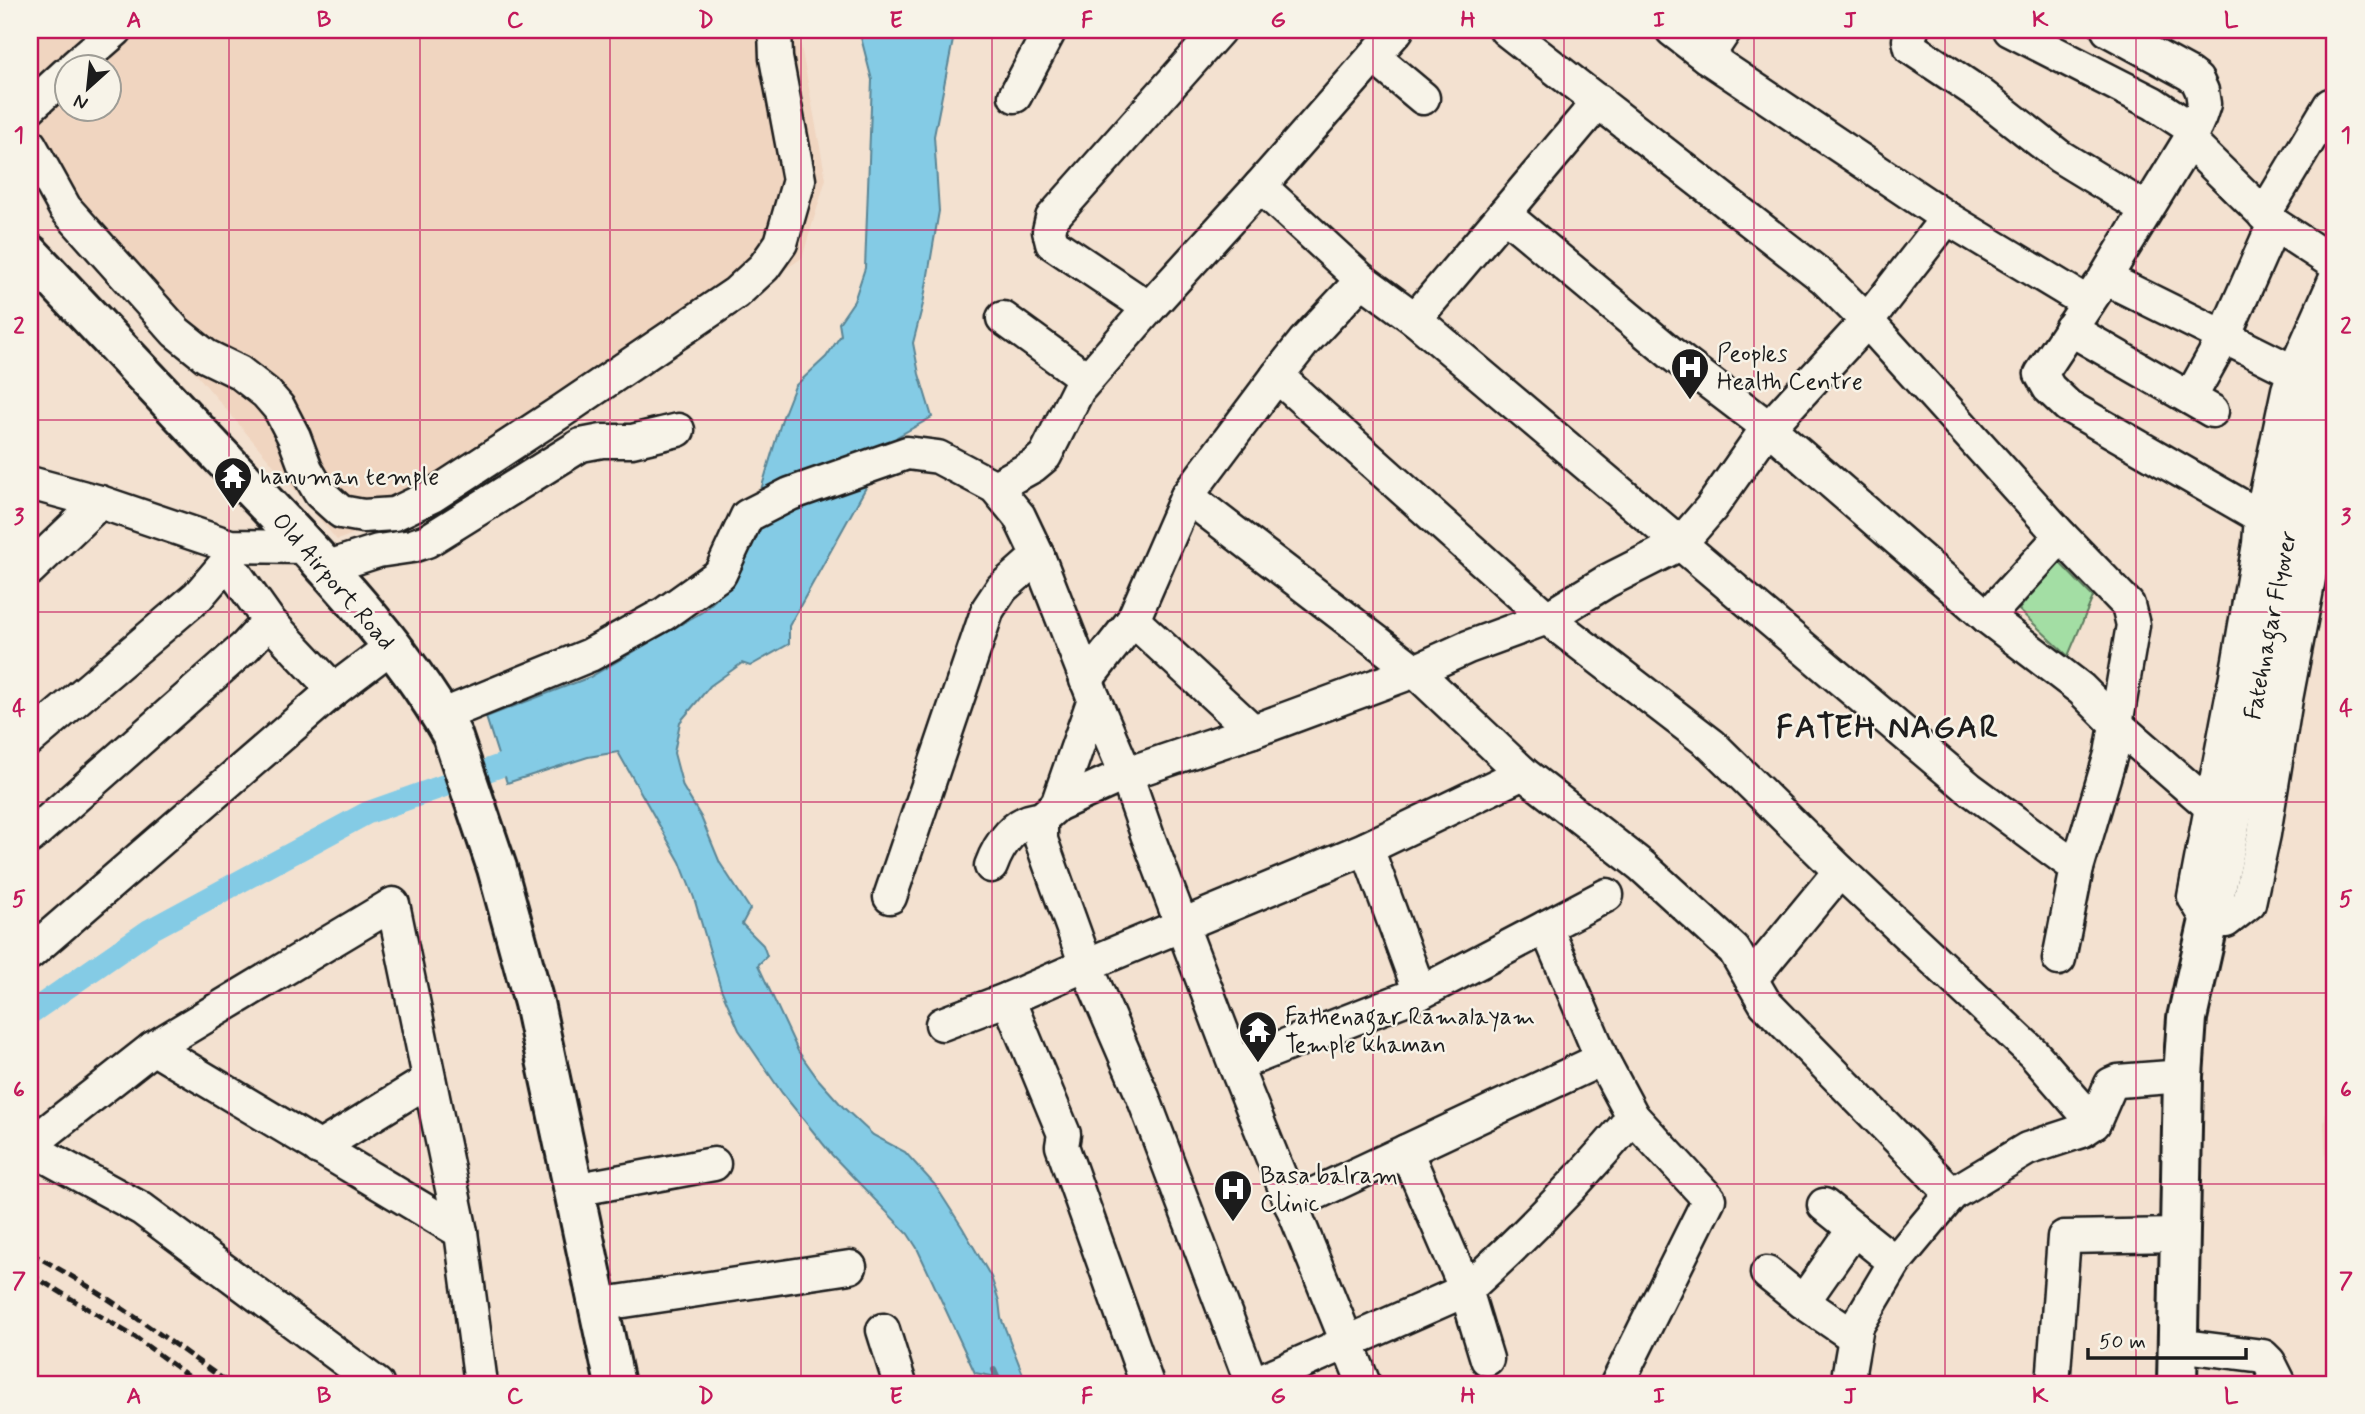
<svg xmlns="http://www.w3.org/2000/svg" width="2365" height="1414" font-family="Mynerve,sans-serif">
	<rect width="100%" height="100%" fill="#f3e1d0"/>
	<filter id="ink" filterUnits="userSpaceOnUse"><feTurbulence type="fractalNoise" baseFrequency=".0143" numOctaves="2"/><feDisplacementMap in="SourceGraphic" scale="14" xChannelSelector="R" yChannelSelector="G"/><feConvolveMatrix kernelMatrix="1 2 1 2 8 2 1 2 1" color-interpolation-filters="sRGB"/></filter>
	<g filter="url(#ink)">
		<!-- built -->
		<g fill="#f0d5c0" fill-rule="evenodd">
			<path d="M30,30H798L826,179L802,258L441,502L337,540L30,178ZM66,66H108V108H66Z"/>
			<path d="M2335,1042V1328L2324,1125Z"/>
		</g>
		<!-- green -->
		<path fill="#a3dea4" stroke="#607d60" stroke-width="2" d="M2056,559L2093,597L2068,656L2019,610Z"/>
		<!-- water -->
		<path fill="#84cbe5" stroke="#5a8595" stroke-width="2" d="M859,30H955L934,136L939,211L923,304L913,343L919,374L932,417L897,437L869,482L789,626V644L750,666L742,663L710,686L680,722L674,753L683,787L701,817L720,863L750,909L742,924L763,945L767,956L758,965L798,1051L818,1079L843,1107L873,1135L905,1152L935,1185L962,1227L991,1277L999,1301L1001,1318L1026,1382L975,1373L917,1248L908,1234L832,1155L782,1093L739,1030L721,989L694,898L680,862L618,752L588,757L507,783L486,717L590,677L702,612L733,584L782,419L795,386L826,357L841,335L839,323L854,301L865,268L872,80Z"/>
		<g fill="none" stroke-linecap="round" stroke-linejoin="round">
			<!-- stream -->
			<path stroke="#5a8595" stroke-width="6" d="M994,1370L1000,1384"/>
			<!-- canal -->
			<path stroke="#84cbe5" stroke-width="23" d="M30,1013L150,930L367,813L528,756"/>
			<defs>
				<g id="minor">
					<path d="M1506,30L1824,278L1867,321L1947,218"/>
					<path d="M1672,30L1707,57L1947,218L2088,303"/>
					<path d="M1912,30L1909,40L1911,48L1980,94L2059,156L2146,209"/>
					<path d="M2010,30L2153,103L2194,130"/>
					<path d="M2108,30L2189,74L2197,80L2202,91L2204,104L2200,116L2189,141L2105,278L2224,337L2274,224"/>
					<path d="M1374,57L1423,98"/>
					<path d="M1707,57L1725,30"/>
					<path d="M75,66L116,30"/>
					<path d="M1015,96L1050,30"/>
					<path d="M30,107L66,74"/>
					<path d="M2189,141L2274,224L2335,264"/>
					<path d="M30,145L65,208L176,332L206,356L239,372L266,393L279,408L294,437L306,469L320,493L341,512L363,516L394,514L432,496L562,411L736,293L764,267L781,243L799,180L776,58L775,30"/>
					<path d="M1260,186L1362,280L1415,319L1969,788L2077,868"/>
					<path d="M1504,214L1599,101"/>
					<path d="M2264,215L2330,105"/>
					<path d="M1362,280L1304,342L1277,376L1187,496L1415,671L1523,773L1642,866L1734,950L1765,1003L1952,1194"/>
					<path d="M2100,285L2041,374L2049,388L2068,406L2261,517"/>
					<path d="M1149,308L1052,243L1049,231L1052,218L1219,30"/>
					<path d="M1003,318L1087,379"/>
					<path d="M1415,319L1504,214L1672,354L1769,428L1987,617L2081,689L2116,724L2210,806"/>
					<path d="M2070,329L2212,411"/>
					<path d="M1277,376L1547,618L1712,745L1840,871L2033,1053L2094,1123L2082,1131L2027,1149L1952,1194L1895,1262L1857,1326L1849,1372L1852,1384"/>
					<path d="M2190,398L2224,337L2294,372"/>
					<path d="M30,483L100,502L230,546L307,547"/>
					<path d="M995,487L1033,466L1045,456L1078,390L1149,308L1260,186L1397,30"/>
					<path d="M325,568L378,551L412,546L427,541L581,445L602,441H632L678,430"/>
					<path d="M30,569L100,502"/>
					<path d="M1987,617L2061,536"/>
					<path d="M1133,620L1253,731"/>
					<path d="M1086,680L1133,620L1187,496"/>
					<path d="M441,716L590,655L664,614L720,574L747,516L790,494L907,453L938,457L995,487L1019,516L1038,556L1094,699L1126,774L1147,834L1235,1065L1364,1384"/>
					<path d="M30,739L198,596L227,562L269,621"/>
					<path d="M1057,805L1094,699"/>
					<path d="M30,837L245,647L269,621L334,690"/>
					<path d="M1367,848L1420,993"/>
					<path d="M991,866C999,844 1016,819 1041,819"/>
					<path d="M890,897L988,609L1002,588L1038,556"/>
					<path d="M2208,920L2194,897L2239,660L2259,544L2261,517L2288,390L2294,372L2335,280"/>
					<path d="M2226,921L2249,903L2264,834L2286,699L2335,442"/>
					<path d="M1546,927L1602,1059"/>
					<path d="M30,953L334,690L392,646"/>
					<path d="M1751,979L1840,871"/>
					<path d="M942,1024L1008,999"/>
					<path d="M153,1048L461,1232"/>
					<path d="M1235,1065L1420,993L1607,895"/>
					<path d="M2094,1123L2111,1084L2118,1081L2183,1076"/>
					<path d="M30,1145L153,1048L393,904L461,1232L481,1384"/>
					<path d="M30,1148L142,1209L377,1384"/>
					<path d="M319,1148L429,1080"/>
					<path d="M1406,1151L1466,1290L1487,1359"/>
					<path d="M574,1190L714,1164"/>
					<path d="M1291,1205L1602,1059L1633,1117L1709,1199L1617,1384"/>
					<path d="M1824,1205L1895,1262"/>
					<path d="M1767,1273L1803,1302L1847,1332L1857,1326"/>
					<path d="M1803,1302L1854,1229"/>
					<path d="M597,1305L850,1267"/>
					<path d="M883,1330L900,1384"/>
					<path d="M2192,1347L2263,1356L2269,1362L2280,1384"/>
					<path d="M1147,1384L1062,1146L1064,1134L1008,999L1086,965L1041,840V819L1057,805L1126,774L1253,731L1415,671L1468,647L1547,618L1607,581L1680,544L1711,508L1763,434L1867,321L2061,536L2128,605L2133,625L2111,754L2077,868L2059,959"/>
					<path d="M1252,1384L1143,1097L1086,965L1367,848L1523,773"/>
					<path d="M1253,1384L1466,1290C1525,1237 1582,1178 1633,1117"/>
					<path d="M2053,1384L2064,1237L2180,1235"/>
				</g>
				<g id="major">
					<path d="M30,254C103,331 176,408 248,485C322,562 399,642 452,735L497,868L534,1003L615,1384"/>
					<path d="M2177,1384L2183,1076L2187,1018L2224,854L2270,637L2304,446L2335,330"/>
				</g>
			</defs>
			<!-- minor casing -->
			<use href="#minor" stroke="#1c1c1c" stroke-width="37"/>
			<!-- major casing -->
			<use href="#major" stroke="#1c1c1c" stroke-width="44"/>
			<!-- minor -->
			<use href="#minor" stroke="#f7f3e8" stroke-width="32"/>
			<!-- major -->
			<use href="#major" stroke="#f7f3e8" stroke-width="38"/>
			<!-- rail -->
			<g stroke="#1c1c1c" stroke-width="5" stroke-dasharray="10 5" stroke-linecap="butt">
				<path d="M30,1253C101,1290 165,1338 230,1384"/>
				<path d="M30,1274L135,1337L199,1384"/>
			</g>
		</g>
	</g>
	<!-- grid -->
	<path fill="none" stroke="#c2185b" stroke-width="2" stroke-opacity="0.55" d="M229,30V1384M420,30V1384M610,30V1384M801,30V1384M992,30V1384M1182,30V1384M1373,30V1384M1564,30V1384M1754,30V1384M1945,30V1384M2136,30V1384M30,230H2335M30,420H2335M30,612H2335M30,802H2335M30,993H2335M30,1184H2335"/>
	<!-- icons -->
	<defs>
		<symbol id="hospital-pin" viewBox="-11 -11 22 30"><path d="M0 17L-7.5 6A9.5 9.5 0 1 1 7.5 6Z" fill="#1c1c1c" stroke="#f7f3e8"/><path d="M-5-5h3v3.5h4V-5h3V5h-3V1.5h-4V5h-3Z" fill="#fff"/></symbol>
		<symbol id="temple-pin" viewBox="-11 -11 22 30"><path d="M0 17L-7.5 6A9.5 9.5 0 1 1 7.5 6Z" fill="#1c1c1c" stroke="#f7f3e8"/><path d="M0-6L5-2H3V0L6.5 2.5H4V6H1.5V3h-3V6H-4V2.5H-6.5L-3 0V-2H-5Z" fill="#fff"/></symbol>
	</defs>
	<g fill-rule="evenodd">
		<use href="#hospital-pin" x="1668" y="345" width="44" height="60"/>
		<use href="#temple-pin" x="211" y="454" width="44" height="60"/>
		<use href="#temple-pin" x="1236" y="1008" width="44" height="60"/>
		<use href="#hospital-pin" x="1211" y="1167" width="44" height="60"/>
	</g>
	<g text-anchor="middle" stroke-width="5" stroke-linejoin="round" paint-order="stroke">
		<!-- poi labels -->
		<g font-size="24" fill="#1c1c1c" stroke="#f7f3e8" text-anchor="start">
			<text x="1717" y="361">Peoples<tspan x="1717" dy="28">Health Centre</tspan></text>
			<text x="260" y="484">hanuman temple</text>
			<text x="1285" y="1024">Fathenagar Ramalayam<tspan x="1285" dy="28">Temple khaman</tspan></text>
			<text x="1260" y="1183">Basa balram<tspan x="1260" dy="28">Clinic</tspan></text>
		</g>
		<!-- street labels -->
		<g font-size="24" fill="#1c1c1c" stroke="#f7f3e8">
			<text transform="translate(334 581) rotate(49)" y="8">Old Airport Road</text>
			<text transform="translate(2270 625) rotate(-79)" y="8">Fatehnagar Flyover</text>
		</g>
		<!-- district labels -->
		<g font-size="32" font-weight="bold" letter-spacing="2" fill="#1c1c1c" stroke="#f7f3e8">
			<text x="1888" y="737">FATEH NAGAR</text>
		</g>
	</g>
	<!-- margin -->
	<rect width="2365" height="1414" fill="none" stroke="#f7f3e8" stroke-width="77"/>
	<!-- north arrow -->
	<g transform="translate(88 88) rotate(207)"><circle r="33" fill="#f7f3e8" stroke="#9f9d96" stroke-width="2"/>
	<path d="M0-5L12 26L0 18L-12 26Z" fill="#1c1c1c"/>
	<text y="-10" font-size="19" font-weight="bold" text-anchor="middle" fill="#1c1c1c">N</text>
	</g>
	<!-- scale -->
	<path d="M2088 1348v10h158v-10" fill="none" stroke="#1c1c1c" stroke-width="3.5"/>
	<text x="2099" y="1348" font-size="21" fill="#1c1c1c" stroke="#f7f3e8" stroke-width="5" paint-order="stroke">50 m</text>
	<rect x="38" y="38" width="2288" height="1338" fill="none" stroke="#c2185b" stroke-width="2.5"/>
	<g font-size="23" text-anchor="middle" font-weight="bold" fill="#c2185b">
		<text x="134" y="27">A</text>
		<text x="324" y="27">B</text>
		<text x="515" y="27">C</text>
		<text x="706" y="27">D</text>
		<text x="896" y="27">E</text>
		<text x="1087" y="27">F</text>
		<text x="1278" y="27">G</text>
		<text x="1468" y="27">H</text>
		<text x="1659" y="27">I</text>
		<text x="1850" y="27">J</text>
		<text x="2040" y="27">K</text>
		<text x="2231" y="27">L</text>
		<text x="19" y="142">1</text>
		<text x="2346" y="142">1</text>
		<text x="19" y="333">2</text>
		<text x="2346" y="333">2</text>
		<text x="19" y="524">3</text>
		<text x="2346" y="524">3</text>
		<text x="19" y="715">4</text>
		<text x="2346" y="715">4</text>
		<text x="19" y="906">5</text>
		<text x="2346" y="906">5</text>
		<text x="19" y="1097">6</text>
		<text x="2346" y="1097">6</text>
		<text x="19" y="1288">7</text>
		<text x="2346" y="1288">7</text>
		<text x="134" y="1403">A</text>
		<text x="324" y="1403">B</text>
		<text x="515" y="1403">C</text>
		<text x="706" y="1403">D</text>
		<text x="896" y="1403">E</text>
		<text x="1087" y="1403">F</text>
		<text x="1278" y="1403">G</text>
		<text x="1468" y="1403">H</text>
		<text x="1659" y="1403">I</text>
		<text x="1850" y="1403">J</text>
		<text x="2040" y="1403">K</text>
		<text x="2231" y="1403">L</text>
	</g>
</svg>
